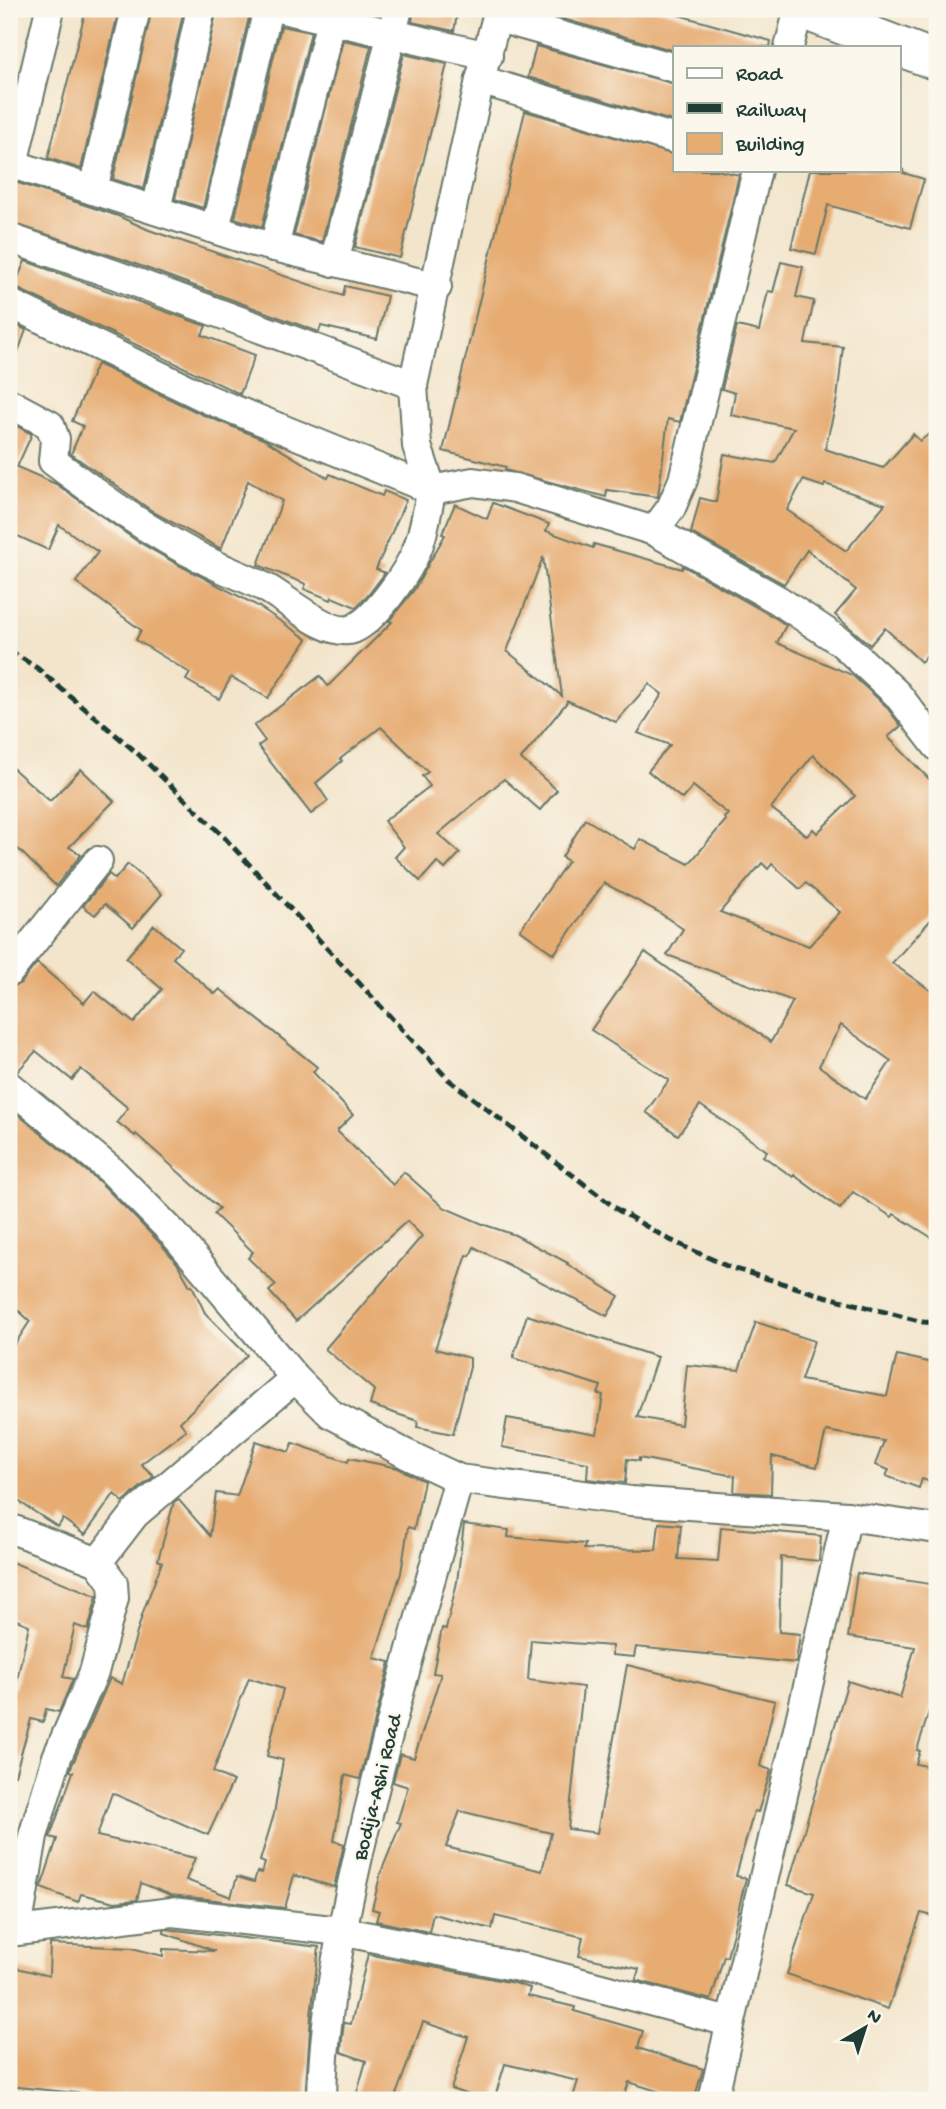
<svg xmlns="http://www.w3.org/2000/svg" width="946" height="2109" font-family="'Gochi Hand',sans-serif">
	<rect width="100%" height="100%" fill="#fbf7ec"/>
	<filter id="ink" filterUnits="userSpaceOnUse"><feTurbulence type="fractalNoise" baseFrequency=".0143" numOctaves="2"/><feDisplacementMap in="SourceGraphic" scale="14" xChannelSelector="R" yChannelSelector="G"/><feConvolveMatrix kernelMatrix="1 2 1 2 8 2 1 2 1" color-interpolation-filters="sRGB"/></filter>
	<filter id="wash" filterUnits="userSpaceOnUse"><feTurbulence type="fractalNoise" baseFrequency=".00686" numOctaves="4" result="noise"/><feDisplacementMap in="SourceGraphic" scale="28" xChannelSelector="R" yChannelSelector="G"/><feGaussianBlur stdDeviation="1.57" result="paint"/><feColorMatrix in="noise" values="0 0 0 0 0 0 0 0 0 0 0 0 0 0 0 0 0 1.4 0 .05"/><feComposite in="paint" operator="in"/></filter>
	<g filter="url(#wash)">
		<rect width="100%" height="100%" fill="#f3e5cc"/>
		<g id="blocks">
			<!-- building -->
			<g fill="#e6ac72" fill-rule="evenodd">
				<path d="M86,9H119L81,169L48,158Z"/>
				<path d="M152,9H184L144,189L113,179Z"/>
				<path d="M217,9L243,14L244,9H251L203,208L175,199Z"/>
				<path d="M414,9H458L454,31L412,22Z"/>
				<path d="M547,9H657L771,41L770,47H675V51L546,14Z"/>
				<path d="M281,26L311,32L262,227L235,218Z"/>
				<path d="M343,40L371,46L322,242L294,235Z"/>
				<path d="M536,46L675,84V122L528,77Z"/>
				<path d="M404,54L447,64L400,258L355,247Z"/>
				<path d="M525,111L675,155V170H717L739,175L680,422L668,419L658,497L607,490L606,497L505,470L506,467L443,451Z"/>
				<path d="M810,170H903V173L924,179L910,228L828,205L816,254L791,248Z"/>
				<path d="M9,180L118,216L149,230L343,296L345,286L387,296L377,339L321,326L319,332L122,259L9,222Z"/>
				<path d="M25,261L206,326L202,335L255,355L240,394L14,287Z"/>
				<path d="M781,262L803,267L796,297L814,301L805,343L843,347L837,399L825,449L883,468L913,434L920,441L937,428V644L921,662L885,628L870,645L835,615L856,590L807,550L784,584L691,533L700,498L716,502L724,454L775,463L794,428L731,415L735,393L722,389L737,326L759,331L768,291L773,292ZM803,480L824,487L825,484L885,504L846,551L787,510Z"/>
				<path d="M9,321L26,330L11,371H9Z"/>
				<path d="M97,364L201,414L263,439L328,478L330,474L382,496L384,491L406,500L376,569L385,573L369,594L356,607L332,597L331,600L304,589L306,584L258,565L282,501L248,481L221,549L155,513L71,454L83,426L72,421Z"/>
				<path d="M9,422L32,434L17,467L56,484L137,541L177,564L258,606L307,639L268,698L231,677L219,699L186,680L190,673L136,640L141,630L76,582L98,552L59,525L48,550L9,532Z"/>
				<path d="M493,503L549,524L546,531L593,548L594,544L682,569L683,566L777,619L786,625L777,643L852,675L885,705L901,726L888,737L937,787V913L892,963L937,995V1241L894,1214L892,1217L853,1192L840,1209L794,1175L793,1177L763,1156L767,1151L700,1105L678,1135L646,1112L669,1080L591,1030L645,952L771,1042L793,1001L667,955L683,929L657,911L604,883L554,954L520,930L568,861L562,857L585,819L635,849L640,839L689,864L726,820L724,818L728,814L693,786L682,799L648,771L670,745L638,733L662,694L649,684L616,722L566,700L568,701L521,759L557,790L540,810L504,779L438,834L460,853L445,869L437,862L420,881L395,857L404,847L384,821L430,786L422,776L428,772L381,727L340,759L342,761L316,783L328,801L311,814L258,746L265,741L254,726L320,676L328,686L392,622L389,621L414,590L445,535L442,534L455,504L487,519ZM543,557L562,696L507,651ZM813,755L855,796L817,833L813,829L807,836L771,808ZM762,863L768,869L772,864L800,889L806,883L840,912L809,946L720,912ZM841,1025L891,1061L865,1099L819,1066Z"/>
				<path d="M9,765L50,801L81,769L114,801L69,847L81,855L56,886L9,840Z"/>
				<path d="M128,864L162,894L133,928L105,904L95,915L83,906L109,874L115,879Z"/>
				<path d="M154,925L181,948L173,958L215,994L220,989L317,1067L313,1072L353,1115L337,1131L393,1185L404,1172L443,1207L485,1225L515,1235L568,1263L567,1264L619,1296L607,1316L474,1247L470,1256L467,1255L435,1349L470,1358V1367L453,1434L417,1427L418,1421L370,1405L374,1390L325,1349L422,1236L407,1221L296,1321L269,1291L276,1285L248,1258L253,1252L214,1214L219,1208L136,1134L135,1136L117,1122L128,1108L81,1069L72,1080L36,1051L17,1072L9,1070V988L21,983L37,963L84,1003L94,991L134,1023L162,989L126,958Z"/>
				<path d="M9,1107L101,1183L162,1245L177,1263L190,1286L192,1285L205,1313L247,1355L180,1422L186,1430L141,1464L154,1476L123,1502L114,1494L85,1535L63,1519L58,1527L9,1495V1353L30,1321L9,1302Z"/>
				<path d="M527,1315L657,1357L637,1417L681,1425L687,1365L739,1370L756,1322L814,1341L801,1380L887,1396L897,1355L937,1364V1484L922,1479L919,1488L886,1476L889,1470L875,1465L884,1441L826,1431L817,1467L772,1456L771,1494L734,1492L735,1476L639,1458V1461L627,1459L625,1483L587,1479L588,1463L502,1447L507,1418L597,1434L603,1395L598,1394L601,1386L513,1358Z"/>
				<path d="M256,1441L289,1452L293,1443L348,1462L349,1458L398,1468L424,1481L414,1529L408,1527L401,1573L374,1658L390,1662L360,1779L345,1775L334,1841L344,1844L334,1887L294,1875L285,1908L171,1895L141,1883L137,1900L115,1902L81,1894L78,1902L41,1888L57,1839L50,1837L73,1772L70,1771L73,1763L110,1678L122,1684L143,1612L162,1562L158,1560L174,1502L178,1499L210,1536L216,1493L237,1496ZM249,1678L283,1689L267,1756L283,1760L274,1814L260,1861L265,1863L262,1873L257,1872L254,1882L237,1877L231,1897L186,1880L195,1858L97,1836L112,1793L208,1835L233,1781L213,1772Z"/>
				<path d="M659,1523L681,1525L678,1559L718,1561L721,1527L821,1536L819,1561L781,1557L779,1632L800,1634L796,1663L636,1647L634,1657L612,1655V1646L531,1640L528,1680L583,1687L568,1829L597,1833L627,1665L775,1701L760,1766L771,1770L758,1812L754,1811L736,1876L746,1878L727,1957L724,1956L711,2000L636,1980L639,1969L579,1956L583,1937L495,1916L492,1929L433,1914L429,1932L376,1921L379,1911L372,1909L381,1872L401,1823L397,1822L408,1787L393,1782L400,1754L414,1758L441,1674L433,1673L442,1628L446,1629L457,1582L464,1524L509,1530L508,1537L585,1544L584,1549L656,1550ZM460,1811L551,1833L542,1871L446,1847Z"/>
				<path d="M9,1561L97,1596L88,1630L75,1625L63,1677L73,1679L59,1712L46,1709L43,1722L31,1719L15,1775L9,1774V1688L15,1689L29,1625L9,1617Z"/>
				<path d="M857,1573L937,1585V1686L917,1750L920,1751L916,1764L937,1768V1917L921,1913L888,2009L787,1974L814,1893L788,1885L848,1681L900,1698L915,1647L848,1637Z"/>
				<path d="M167,1929L319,1947L311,2015L305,2100H159L133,2096V2099L9,2086V1966L49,1976L50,1944L132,1948L163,1956V1949L215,1951L164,1933V1930Z"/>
				<path d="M368,1954L514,1983L530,1988L528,1996L575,2007L574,2011L643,2031L638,2048L703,2069L694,2100H685L629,2082L623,2100H585L573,2097L578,2081L505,2064L494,2100H484L451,2089L468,2037L423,2022L394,2100H355L366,2061L341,2052L342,2039L344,2023L351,2024Z"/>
			</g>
		</g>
	</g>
	<g filter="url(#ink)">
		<use href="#blocks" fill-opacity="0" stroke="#697869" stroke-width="2"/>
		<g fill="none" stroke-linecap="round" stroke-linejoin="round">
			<defs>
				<g id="street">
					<path d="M283,9L488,56"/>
					<path d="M498,18L675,68"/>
					<path d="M789,47L799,9"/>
					<path d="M480,80L675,139"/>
					<path d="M9,163L254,242L437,287"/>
					<path d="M13,164L50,9"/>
					<path d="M93,190L136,9"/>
					<path d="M156,210L201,9"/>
					<path d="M215,229L268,9"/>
					<path d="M9,238L116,275L413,385"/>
					<path d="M274,247L334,9"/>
					<path d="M334,262L398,9"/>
					<path d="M9,303L208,399L432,490"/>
					<path d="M9,403L50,425L55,439L53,461C102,498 150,533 205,560C226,571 248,578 268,589C288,600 330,638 353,629C376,619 409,571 418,547C425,529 427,508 432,490L473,482L515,488L654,531L778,600L841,642L897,694L937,746"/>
					<path d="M432,490L417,446L413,385L480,80L499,9"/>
					<path d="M654,531L671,508L683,480L757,170"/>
					<path d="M9,972L98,861"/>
					<path d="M9,1086L112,1171L174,1234L295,1378L331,1414L406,1454L459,1479L631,1501L847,1516L937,1529"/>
					<path d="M9,1528L98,1562L113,1583L114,1598L94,1672L57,1757L33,1836L17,1930"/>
					<path d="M98,1562L135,1514L295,1378"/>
					<path d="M9,1932L172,1912L341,1931L533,1970L729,2022"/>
					<path d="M322,2100C323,2016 341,1931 360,1848C389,1724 424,1602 459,1479"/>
					<path d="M713,2100L847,1516"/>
				</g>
				<path id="secondary" d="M801,9L937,61"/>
			</defs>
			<!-- street casing -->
			<use href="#street" stroke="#697869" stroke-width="32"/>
			<!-- secondary casing -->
			<use href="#secondary" stroke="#697869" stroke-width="42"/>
			<!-- street -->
			<use href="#street" stroke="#fff" stroke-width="28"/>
			<!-- secondary -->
			<use href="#secondary" stroke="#fff" stroke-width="38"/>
			<!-- rail -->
			<path stroke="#1f3d34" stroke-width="5" stroke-dasharray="10 5" stroke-linecap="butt" d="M9,650L37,668L136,752L221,834L448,1079L618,1210L668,1239L729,1267L821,1295L923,1322L937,1323"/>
		</g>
	</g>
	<g text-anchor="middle" stroke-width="5" stroke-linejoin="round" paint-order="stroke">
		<!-- street labels -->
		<g font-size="21" fill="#1f3d34" stroke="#fbf7ec">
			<text transform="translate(376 1787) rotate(-76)" y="7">Bodija-Ashi Road</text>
		</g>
	</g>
	<!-- margin -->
	<rect width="946" height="2109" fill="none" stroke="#fbf7ec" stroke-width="35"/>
	<!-- legend -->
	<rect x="673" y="46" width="228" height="126" fill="#fbf7ec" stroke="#a3ada2" stroke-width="2"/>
	<rect x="687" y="68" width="35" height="10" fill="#ffffff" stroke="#a3ada2" stroke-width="2"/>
	<text x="736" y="80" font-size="21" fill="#1f3d34">Road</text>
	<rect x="687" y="103" width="35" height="10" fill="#1f3d34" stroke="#a3ada2" stroke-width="2"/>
	<text x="736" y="116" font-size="21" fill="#1f3d34">Railway</text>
	<rect x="687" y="133" width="35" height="21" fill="#e6ac72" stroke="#a3ada2" stroke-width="2"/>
	<text x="736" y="150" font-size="21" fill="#1f3d34">Building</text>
	<!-- north arrow -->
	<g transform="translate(865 2028) rotate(39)" stroke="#fbf7ec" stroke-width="5" paint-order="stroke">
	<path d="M0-5L12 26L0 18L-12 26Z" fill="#1f3d34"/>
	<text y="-10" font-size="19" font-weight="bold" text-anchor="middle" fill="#1f3d34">N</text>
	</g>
</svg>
